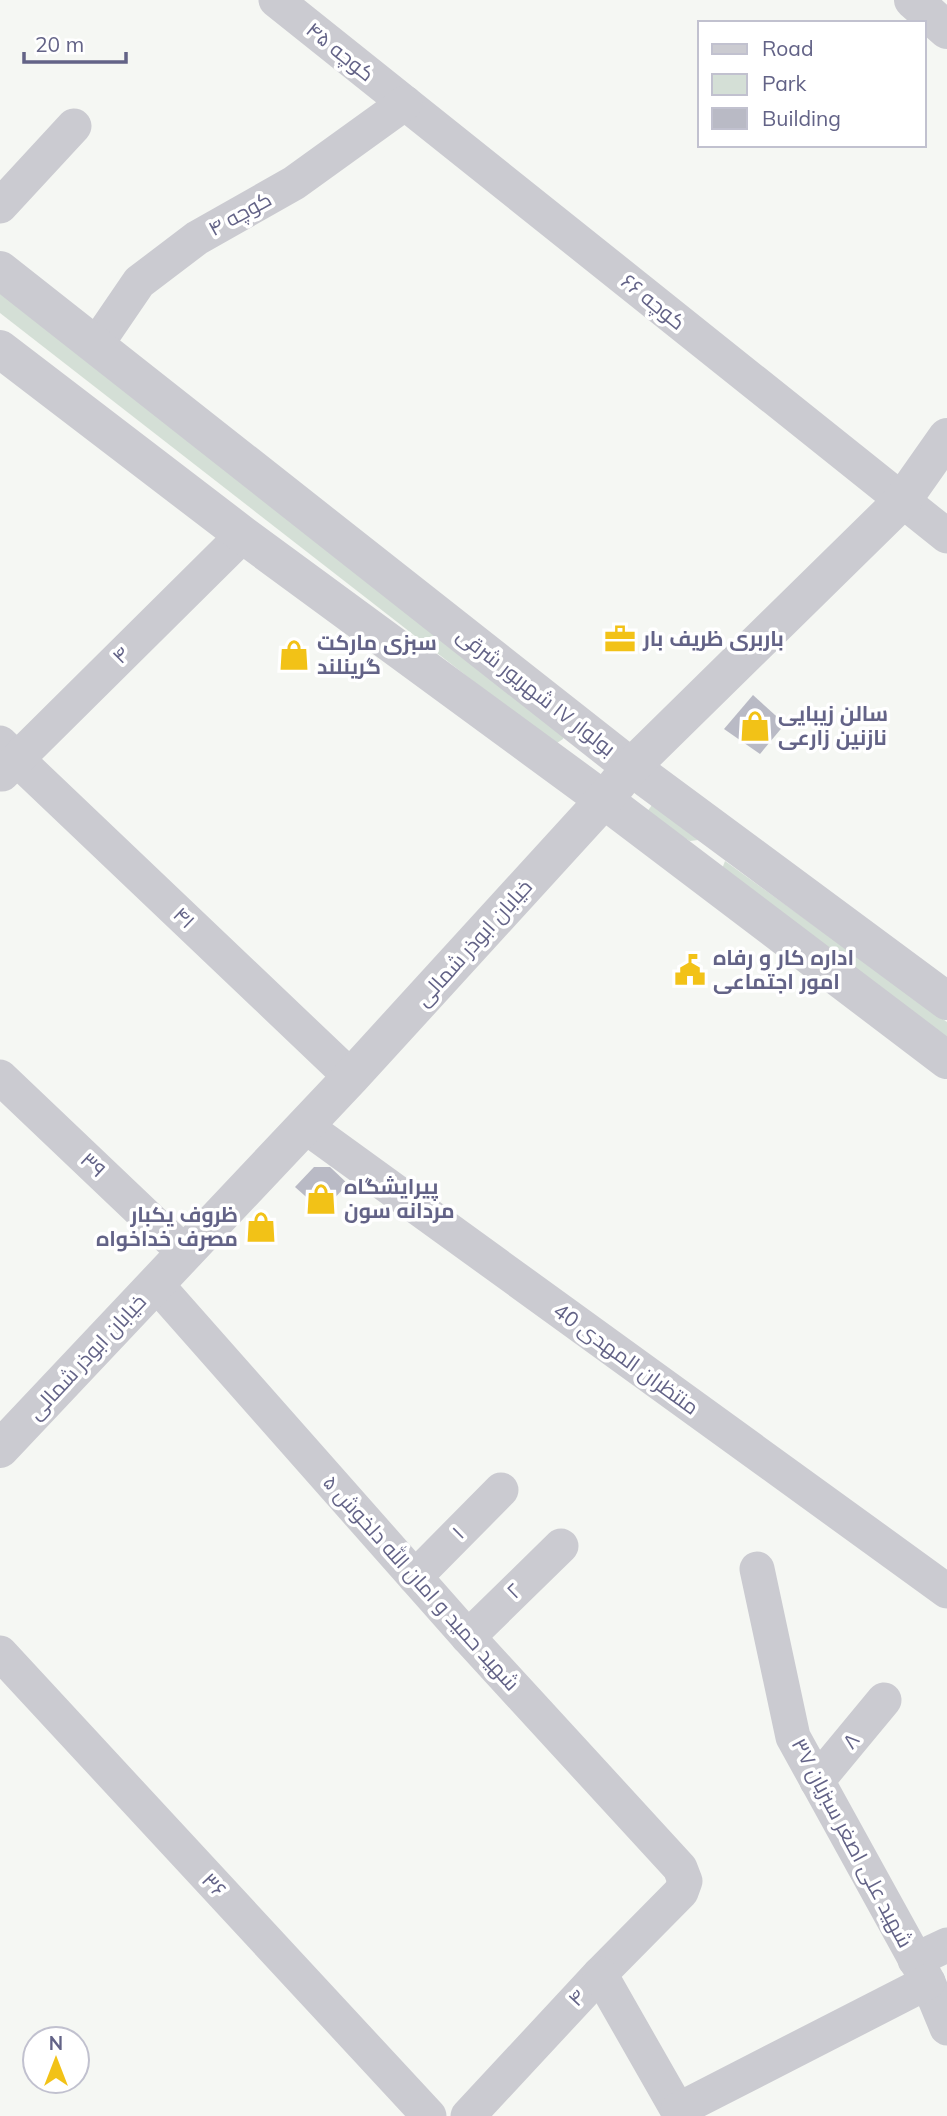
<svg xmlns="http://www.w3.org/2000/svg" width="947" height="2116" font-family="Mulish,Cairo,sans-serif">
	<rect width="100%" height="100%" fill="#f5f7f3"/>
	<!-- green -->
	<g fill="#d4dfd6">
		<path d="M0,292L565,733L563,739L557,743L550,741L0,313Z"/>
		<path d="M655,801L706,839L690,841L644,816Z"/>
		<path d="M725,861L947,1022V1043L722,869Z"/>
	</g>
	<!-- building -->
	<g fill="#b9bac5">
		<path d="M753,695L785,724L760,754L724,729Z"/>
		<path d="M314,1167H330L348,1184L322,1211L295,1187Z"/>
	</g>
	<g fill="none" stroke-linecap="round" stroke-linejoin="round">
		<!-- minor -->
		<g stroke="#cbcbd1" stroke-width="35">
			<path d="M276,0L947,536"/>
			<path d="M0,206L74,126"/>
			<path d="M96,345L139,282L197,238L294,183L405,103"/>
			<path d="M0,743L351,1077"/>
			<path d="M2,774L243,535"/>
			<path d="M0,1077L185,1253"/>
			<path d="M305,1126L947,1591"/>
			<path d="M156,1284L468,1637L680,1868L685,1881L681,1892L600,1974L468,2116"/>
			<path d="M757,1569L793,1737L928,1982L947,2028"/>
			<path d="M415,1577L501,1490"/>
			<path d="M468,1637L561,1546"/>
			<path d="M0,1653L429,2116"/>
			<path d="M817,1781L884,1700"/>
			<path d="M915,1960L947,1945"/>
			<path d="M600,1974L681,2116"/>
			<path d="M678,2110L928,1982"/>
		</g>
		<!-- tertiary -->
		<g stroke="#cbcbd1" stroke-width="38">
			<path d="M913,0L947,30"/>
			<path d="M0,270L631,767L947,1001"/>
			<path d="M0,349L243,535L604,800L947,1060"/>
			<path d="M0,1449L351,1077L604,800L631,767L902,501L947,437"/>
		</g>
	</g>
	<!-- icons -->
	<defs>
		<symbol id="office-bare" viewBox="-9 -9 18 18"><path d="M-6-3h4V-5.5h4V-3h4V5H-6ZM-1-4.5V-3h2v-1.5ZM-6 0V1H6V0Z" fill="#f2c217" stroke="#fff" stroke-width="2.5" paint-order="stroke"/></symbol>
		<symbol id="shop-bare" viewBox="-9 -9 18 18"><path d="M-5-2.5h2.3a2.7 3.5 0 0 1 5.4 0H5L5.5 6h-11ZM-1.5-2.5h3a1.5 2.3 0 0 0-3 0Z" fill="#f2c217" stroke="#fff" stroke-width="2.5" paint-order="stroke"/></symbol>
		<symbol id="civic-bare" viewBox="-9 -9 18 18"><path d="M-.6-6.5H3V-4.5H.6V-3L4-1V1h2V6H-6V1h2V-1L-.6-3ZM-1.2 2.5V6h2.4V2.5Z" fill="#f2c217" stroke="#fff" stroke-width="2.5" paint-order="stroke"/></symbol>
	</defs>
	<g fill-rule="evenodd">
		<use href="#office-bare" x="598" y="617" width="44" height="44"/>
		<use href="#shop-bare" x="272" y="633" width="44" height="44"/>
		<use href="#shop-bare" x="733" y="704" width="44" height="44"/>
		<use href="#civic-bare" x="668" y="948" width="44" height="44"/>
		<use href="#shop-bare" x="299" y="1177" width="44" height="44"/>
		<use href="#shop-bare" x="239" y="1205" width="44" height="44"/>
	</g>
	<g text-anchor="middle" stroke-width="7" stroke-linejoin="round" paint-order="stroke">
		<!-- street labels -->
		<g font-size="21" fill="#636387" stroke="#fff">
			<text transform="translate(340 52) rotate(39)" y="7">کوچه ۴۵</text>
			<text transform="translate(240 214) rotate(-29)" y="7">کوچه ۴</text>
			<text transform="translate(653 302) rotate(39)" y="7">کوچه ۶۶</text>
			<text transform="translate(121 655) rotate(-45)" y="7">۴</text>
			<text transform="translate(536 692) rotate(38)" y="7">بولوار ۱۷ شهریور شرقی</text>
			<text transform="translate(184 918) rotate(44)" y="7">۴۱</text>
			<text transform="translate(474 943) rotate(-48)" y="7">خیابان ابوذر شمالی</text>
			<text transform="translate(93 1165) rotate(43)" y="7">۳۹</text>
			<text transform="translate(87 1357) rotate(-47)" y="7">خیابان ابوذر شمالی</text>
			<text transform="translate(626 1359) rotate(36)" y="7">منتظران المهدی 40</text>
			<text transform="translate(458 1533) rotate(-45)" y="7">۱</text>
			<text transform="translate(421 1583) rotate(48)" y="7">شهید حمید و امان الله دلخوش ۵</text>
			<text transform="translate(514 1591) rotate(-44)" y="7">۲</text>
			<text transform="translate(851 1741) rotate(-50)" y="7">۸</text>
			<text transform="translate(852 1843) rotate(62)" y="7">شهید علی اصغر سبزیان ۳۷</text>
			<text transform="translate(214 1885) rotate(47)" y="7">۳۶</text>
			<text transform="translate(577 1998) rotate(-47)" y="7">۴</text>
		</g>
		<!-- poi labels -->
		<g font-size="21" font-weight="bold" fill="#636387" stroke="#fff" text-anchor="start">
			<text x="643" y="646">باربری ظریف بار</text>
			<text x="317" y="650">سبزی مارکت<tspan x="317" dy="24">گرینلند</tspan></text>
			<text x="778" y="721">سالن زیبایی<tspan x="778" dy="24">نازنین زارعی</tspan></text>
			<text x="713" y="965">اداره کار و رفاه<tspan x="713" dy="24">امور اجتماعی</tspan></text>
			<text x="344" y="1194">پیرایشگاه<tspan x="344" dy="24">مردانه سون</tspan></text>
			<text x="238" y="1222" text-anchor="end">ظروف یکبار<tspan x="238" dy="24">مصرف خداخواه</tspan></text>
		</g>
	</g>
	<!-- legend -->
	<rect x="698" y="21" width="228" height="126" fill="#ffffff" stroke="#c1c1cf" stroke-width="2"/>
	<rect x="712" y="44" width="35" height="10" fill="#cbcbd1" stroke="#c1c1cf" stroke-width="2"/>
	<text x="762" y="56" font-size="21" fill="#636387">Road</text>
	<rect x="712" y="74" width="35" height="21" fill="#d4dfd6" stroke="#c1c1cf" stroke-width="2"/>
	<text x="762" y="91" font-size="21" fill="#636387">Park</text>
	<rect x="712" y="108" width="35" height="21" fill="#b9bac5" stroke="#c1c1cf" stroke-width="2"/>
	<text x="762" y="126" font-size="21" fill="#636387">Building</text>
	<!-- north arrow -->
	<g transform="translate(56 2060)"><circle r="33" fill="#ffffff" stroke="#c1c1cf" stroke-width="2"/>
	<path d="M0-5L12 26L0 18L-12 26Z" fill="#f2c217"/>
	<text y="-10" font-size="19" font-weight="bold" text-anchor="middle" fill="#636387">N</text>
	</g>
	<!-- scale -->
	<path d="M24 52v10h102v-10" fill="none" stroke="#636387" stroke-width="3.5"/>
	<text x="35" y="52" font-size="21" fill="#636387" stroke="#ffffff" stroke-width="5" paint-order="stroke">20 m</text>
</svg>
